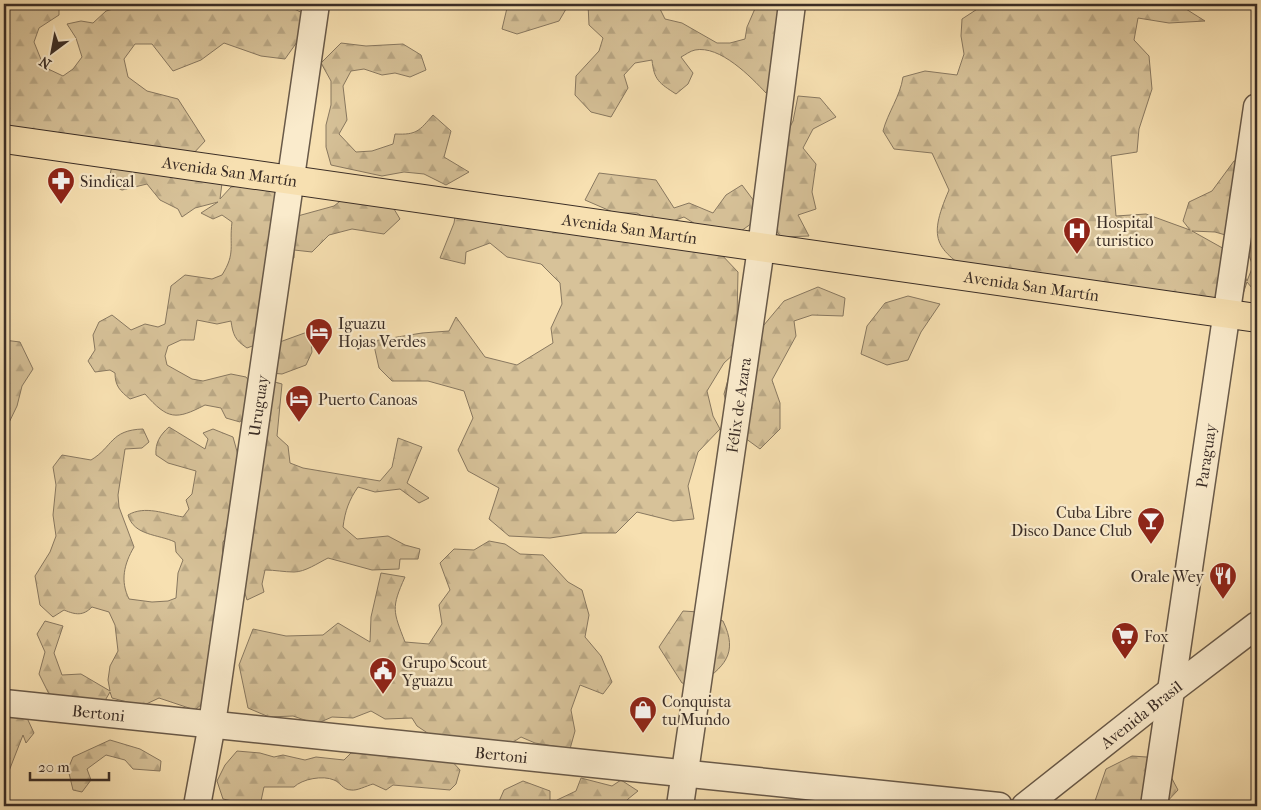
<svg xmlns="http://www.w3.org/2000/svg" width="1261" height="810" font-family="'IM FELL French Canon',serif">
	<defs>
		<pattern id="forest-firs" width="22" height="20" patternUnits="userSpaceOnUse" patternTransform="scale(1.25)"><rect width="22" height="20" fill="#d7c299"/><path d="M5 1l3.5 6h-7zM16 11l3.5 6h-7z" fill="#b9a784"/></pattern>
	</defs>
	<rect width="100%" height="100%" fill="#f7e0b1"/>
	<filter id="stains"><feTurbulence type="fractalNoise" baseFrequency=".004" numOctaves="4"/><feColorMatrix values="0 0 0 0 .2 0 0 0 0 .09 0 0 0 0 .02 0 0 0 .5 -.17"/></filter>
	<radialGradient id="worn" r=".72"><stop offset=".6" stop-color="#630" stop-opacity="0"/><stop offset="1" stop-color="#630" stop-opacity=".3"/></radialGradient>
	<!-- forest -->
	<g fill="url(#forest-firs)" stroke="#887860" fill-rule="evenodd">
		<path d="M4,4H59V15L39,28L34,42L44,67L63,76L73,69L82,57L76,38L67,24L81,21L93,23L106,11L131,4H283L314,18L285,59L261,56L224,43L201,60L173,71L152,44H135L124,59L128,77L147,91L178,99L205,141L192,155L222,183L220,199L231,187C266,183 278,185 294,217L334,206L354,190L385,194L400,219L384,234L352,229L329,235L312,252L294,250V258L275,278L277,343L310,331L312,352L306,365L282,374L261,372L255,345L247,348C235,340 233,335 231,321L217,324L197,320L194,340H181L168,346L165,356L167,365L192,379L203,381L231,374L246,377L253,386L250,406L240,422L226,418L221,408L205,405C176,420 168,420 145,394L130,399C120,391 115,386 115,373L110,370L95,372L88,361L95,350L93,335L99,322L112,315L131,330L145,324L158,327L165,324L171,286L185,275L212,279L222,275C236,253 229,246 232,222L222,215L213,219L201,213L218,202L195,208L182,217L178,209L160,200L147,184L122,190L108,184L113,161L4,131Z"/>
		<path d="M513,4H569L559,21L517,34L502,29L507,8Z"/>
		<path d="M588,4H661L659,7L665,19L682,23L717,43H730L745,39L747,27L757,4H799L775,77L766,93C751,77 720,45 695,50C690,51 685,55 681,57L693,73L688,84L676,94C659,83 654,80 652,60L635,63L624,75L628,88L611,117L591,112L575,95L576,76L599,51L603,38L589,25Z"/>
		<path d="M985,4H1178L1205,21L1169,23L1138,18L1134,40L1149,56L1152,89L1139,129L1137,152L1111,156L1116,216L1146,214L1190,230L1183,221L1189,202L1212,191L1234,161L1257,162V294L1247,282L1240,303L981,279C937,249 926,243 949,190L932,153L894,149L883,131C888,112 900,97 903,77L925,71L957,75L964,54L961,36L962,19ZM1192,231L1215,232L1243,240L1253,266L1247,281L1235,255Z"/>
		<path d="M341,43L366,46L403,44L421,55L426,70L410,77L395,73L382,75L364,69L351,71L343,86L347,120L339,134L356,152L372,151L393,144L395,134C417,135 419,131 433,115L451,131L444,157L469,172L446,185L424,174L404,172L382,176L331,165L326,147V125L331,105V81L321,63Z"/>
		<path d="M798,96L820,98L836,117L813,129L803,148L816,164L812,192L816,209L798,215L809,236L781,237L765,215L772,162L793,121Z"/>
		<path d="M599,173L656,180L674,208L689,203L713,213L726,195L742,185L754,201L755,221L734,236L705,230L684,217L659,226L637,213H615L585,200Z"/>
		<path d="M457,204L556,227L582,236L615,227L719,252L738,272L737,319L747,342L724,363L707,391L713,416L720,429L698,452L688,486L694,519L673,521L637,512L616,533H583L550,538L509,536L489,519L499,488L468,471L458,450L473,418L464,391L428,381H392L379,368L373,341L422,333L449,331L456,317L485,357L517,365L553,343L551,328L562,304L560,283L541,264L507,257L490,243L466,252L465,264L440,258L454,223Z"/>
		<path d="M818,287L845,298L843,316L812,315L794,321L796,336L772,380L780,403V429L760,449L734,430L724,394L733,362L784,301Z"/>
		<path d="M908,296L940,304L921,332L908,360L887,365L861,354L867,326L885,303Z"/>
		<path d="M4,340L20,342L33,369L22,386L17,406L4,433Z"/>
		<path d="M261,378L282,384L277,436L288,446L290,463L303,468L380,481L392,467L398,438L422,447L407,483L429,498L419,503L400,489L375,492L358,487C349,500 345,511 343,527L357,539L388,536L405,545L420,549L418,559H400L399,569L372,570L328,558C318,563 305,572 294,572C284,572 275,570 265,570L262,584L264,592L247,600L243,587L257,450L267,437Z"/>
		<path d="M169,427L205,449L208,439L203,433L213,429L233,437L238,455L231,531L223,542L216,692L195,710L159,698L142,706L112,698L110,692L103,704L50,696L39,674L45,652L37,634L45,621L63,626L54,653L62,675L81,674L110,691L108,680L110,666L118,651L115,625L109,612L92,607C83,616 76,615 64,610L53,617L40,605L35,576L50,552L56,536L53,515L56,485L53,467L62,455L91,460C113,447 110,430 143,429L149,442L142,448L125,449L118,495L119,507L134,547C124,564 120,581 129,599L152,602L168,601L176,598L178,573L183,560L176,552L175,542C158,534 134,536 128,515C145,505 165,514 183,517L189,509L186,500L192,494L196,471L168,463L156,455C155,443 160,435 169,427Z"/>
		<path d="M489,541L505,544L520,554L543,555L568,582L582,590L589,615L585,637L601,656L612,682L603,694L580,685L571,710L575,731L570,749L535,743L521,737L495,754L453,750L417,726L412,718L385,719L371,711L353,718L332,717L316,724L293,716L269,717L248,708L239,665L253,629L286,636L323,635L338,623L370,642L371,617L381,573L405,577C391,608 393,611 405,642L429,644L442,624L439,605L450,590L440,563L454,549L474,550Z"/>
		<path d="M683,611L699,612L723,621C739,654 724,667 697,686L682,683L659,647Z"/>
		<path d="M4,703L21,705L34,733L26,743L23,735L9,771L4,770Z"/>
		<path d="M110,740L140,749L161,761L160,771L133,769L125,760L106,755L87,769L91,780L82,792L73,790L68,769L73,757Z"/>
		<path d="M403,744L449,758L460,770L456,784L450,790L393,785L386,790L373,784C366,786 357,791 351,790C343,790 340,782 334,780C323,775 302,779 294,787H264L261,801L251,805L223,799L217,781L225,765L237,751L260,753L274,757L283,755L305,760L316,757L344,760L351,753L392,755L395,758Z"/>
		<path d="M1132,756L1161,758L1178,790L1163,806H1099L1094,804L1106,769Z"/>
		<path d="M581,778L612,786L621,780L638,791L628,799L623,806H555L557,800L576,791Z"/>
		<path d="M523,781L550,791V806H497L504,790Z"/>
	</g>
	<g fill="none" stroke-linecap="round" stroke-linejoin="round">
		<defs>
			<g id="minor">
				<path id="s1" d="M4,703L999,806"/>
				<path id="s2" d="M197,806L212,724L316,4"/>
				<path id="s3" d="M680,806L761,248L792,4"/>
				<path id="s4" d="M1025,806L1173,689L1257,625"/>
				<path id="s5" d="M1154,806L1257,107"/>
			</g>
			<g id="major">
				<path id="s6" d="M4,139L1257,318"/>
			</g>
		</defs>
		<!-- minor casing -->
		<use href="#minor" stroke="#695a49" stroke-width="29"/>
		<!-- major casing -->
		<use href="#major" stroke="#3a2d26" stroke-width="30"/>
		<!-- minor -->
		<use href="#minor" stroke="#faebcc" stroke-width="26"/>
		<!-- major -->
		<use href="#major" stroke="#f7e0b1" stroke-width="28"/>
	</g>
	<!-- icons -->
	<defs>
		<symbol id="pharmacy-pin" viewBox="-11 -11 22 30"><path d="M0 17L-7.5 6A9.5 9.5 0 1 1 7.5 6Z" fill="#8f2418" stroke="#faebcc"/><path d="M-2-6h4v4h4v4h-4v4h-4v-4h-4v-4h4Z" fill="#fff"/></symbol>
		<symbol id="hospital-pin" viewBox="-11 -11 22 30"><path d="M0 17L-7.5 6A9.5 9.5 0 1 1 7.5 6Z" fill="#8f2418" stroke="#faebcc"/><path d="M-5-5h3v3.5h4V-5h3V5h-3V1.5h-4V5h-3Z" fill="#fff"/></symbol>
		<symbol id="hotel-pin" viewBox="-11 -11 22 30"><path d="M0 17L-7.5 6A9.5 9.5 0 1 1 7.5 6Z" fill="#8f2418" stroke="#faebcc"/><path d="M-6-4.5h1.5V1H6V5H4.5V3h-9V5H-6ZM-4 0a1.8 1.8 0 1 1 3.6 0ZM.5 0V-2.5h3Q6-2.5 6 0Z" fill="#fff"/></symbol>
		<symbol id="bar-pin" viewBox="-11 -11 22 30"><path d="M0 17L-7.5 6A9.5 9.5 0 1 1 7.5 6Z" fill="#8f2418" stroke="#faebcc"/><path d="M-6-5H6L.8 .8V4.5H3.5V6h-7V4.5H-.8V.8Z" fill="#fff"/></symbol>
		<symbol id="restaurant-pin" viewBox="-11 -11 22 30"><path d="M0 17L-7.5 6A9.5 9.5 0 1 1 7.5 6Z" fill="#8f2418" stroke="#faebcc"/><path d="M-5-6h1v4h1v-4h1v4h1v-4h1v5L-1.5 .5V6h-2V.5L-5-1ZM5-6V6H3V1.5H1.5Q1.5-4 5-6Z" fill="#fff"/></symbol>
		<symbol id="supermarket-pin" viewBox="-11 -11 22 30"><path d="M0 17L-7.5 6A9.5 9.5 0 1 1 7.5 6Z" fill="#8f2418" stroke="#faebcc"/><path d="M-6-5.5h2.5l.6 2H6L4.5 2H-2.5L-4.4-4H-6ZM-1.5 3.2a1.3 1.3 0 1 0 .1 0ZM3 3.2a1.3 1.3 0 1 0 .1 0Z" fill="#fff"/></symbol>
		<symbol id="civic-pin" viewBox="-11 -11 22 30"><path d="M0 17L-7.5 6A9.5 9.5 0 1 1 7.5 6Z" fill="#8f2418" stroke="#faebcc"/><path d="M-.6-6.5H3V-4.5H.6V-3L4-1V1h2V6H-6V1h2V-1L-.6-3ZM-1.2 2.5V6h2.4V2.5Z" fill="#fff"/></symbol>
		<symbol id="shop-pin" viewBox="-11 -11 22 30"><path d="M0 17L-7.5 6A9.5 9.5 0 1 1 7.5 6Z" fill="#8f2418" stroke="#faebcc"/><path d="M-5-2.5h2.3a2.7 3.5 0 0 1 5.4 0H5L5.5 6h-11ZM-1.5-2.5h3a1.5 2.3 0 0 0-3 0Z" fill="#fff"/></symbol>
	</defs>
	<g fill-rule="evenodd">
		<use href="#pharmacy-pin" x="45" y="165" width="32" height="43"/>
		<use href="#hospital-pin" x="1061" y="215" width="32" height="43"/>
		<use href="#hotel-pin" x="303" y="316" width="32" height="43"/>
		<use href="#hotel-pin" x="283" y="383" width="32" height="43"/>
		<use href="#bar-pin" x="1135" y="505" width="32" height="43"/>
		<use href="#restaurant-pin" x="1207" y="560" width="32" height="43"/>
		<use href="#supermarket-pin" x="1109" y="620" width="32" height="43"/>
		<use href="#civic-pin" x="367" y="655" width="32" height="43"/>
		<use href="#shop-pin" x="627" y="694" width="32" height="43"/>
	</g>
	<g text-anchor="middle" stroke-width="4.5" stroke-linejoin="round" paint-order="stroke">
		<!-- street labels -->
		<g font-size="16" fill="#3a2d26" stroke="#faebcc">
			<text dy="6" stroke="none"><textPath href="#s6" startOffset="228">Avenida San Martín</textPath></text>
			<text dy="6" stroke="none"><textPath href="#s6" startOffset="632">Avenida San Martín</textPath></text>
			<text dy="6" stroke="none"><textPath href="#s6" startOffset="1038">Avenida San Martín</textPath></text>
			<text dy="6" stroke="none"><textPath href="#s2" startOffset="405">Uruguay</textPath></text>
			<text dy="6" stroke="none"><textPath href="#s3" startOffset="405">Félix de Azara</textPath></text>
			<text dy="6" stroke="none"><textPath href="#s5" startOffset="354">Paraguay</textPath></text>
			<text dy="6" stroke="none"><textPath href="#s1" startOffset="95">Bertoni</textPath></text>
			<text dy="6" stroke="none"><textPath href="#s4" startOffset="148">Avenida Brasil</textPath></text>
			<text dy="6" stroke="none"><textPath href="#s1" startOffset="500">Bertoni</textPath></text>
		</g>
		<!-- poi labels -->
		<g font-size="16" fill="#3a2d26" stroke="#faebcc" text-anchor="start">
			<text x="80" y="187">Sindical</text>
			<text x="1096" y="228">Hospital<tspan x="1096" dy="18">turistico</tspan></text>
			<text x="338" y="329">Iguazu<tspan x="338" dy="18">Hojas Verdes</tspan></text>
			<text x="318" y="405">Puerto Canoas</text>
			<text x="1132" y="518" text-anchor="end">Cuba Libre<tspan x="1132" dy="18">Disco Dance Club</tspan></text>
			<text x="1204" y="582" text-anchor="end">Orale Wey</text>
			<text x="1144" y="642">Fox</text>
			<text x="402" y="668">Grupo Scout<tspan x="402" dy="18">Yguazu</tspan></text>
			<text x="662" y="707">Conquista<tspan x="662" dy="18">tu Mundo</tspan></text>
		</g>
	</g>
	<!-- margin -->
	<rect width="1261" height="810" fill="none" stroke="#f7e0b1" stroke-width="20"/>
	<rect x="5" y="5" width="1251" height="800" fill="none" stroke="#3a2d26" stroke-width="2.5"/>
	<rect x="10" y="10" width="1241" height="790" fill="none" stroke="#3a2d26"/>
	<!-- north arrow -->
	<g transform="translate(52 52) rotate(212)" stroke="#faebcc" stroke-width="4" paint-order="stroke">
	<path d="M0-4L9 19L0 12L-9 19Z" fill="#3a2d26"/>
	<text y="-8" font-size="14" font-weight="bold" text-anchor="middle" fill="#3a2d26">N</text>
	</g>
	<!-- scale -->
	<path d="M30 772v8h79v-8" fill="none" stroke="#3a2d26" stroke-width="2.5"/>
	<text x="38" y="772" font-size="15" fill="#3a2d26" stroke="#faebcc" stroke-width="4" paint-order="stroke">20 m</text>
	<rect width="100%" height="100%" filter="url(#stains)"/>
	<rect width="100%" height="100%" fill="url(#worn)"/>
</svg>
